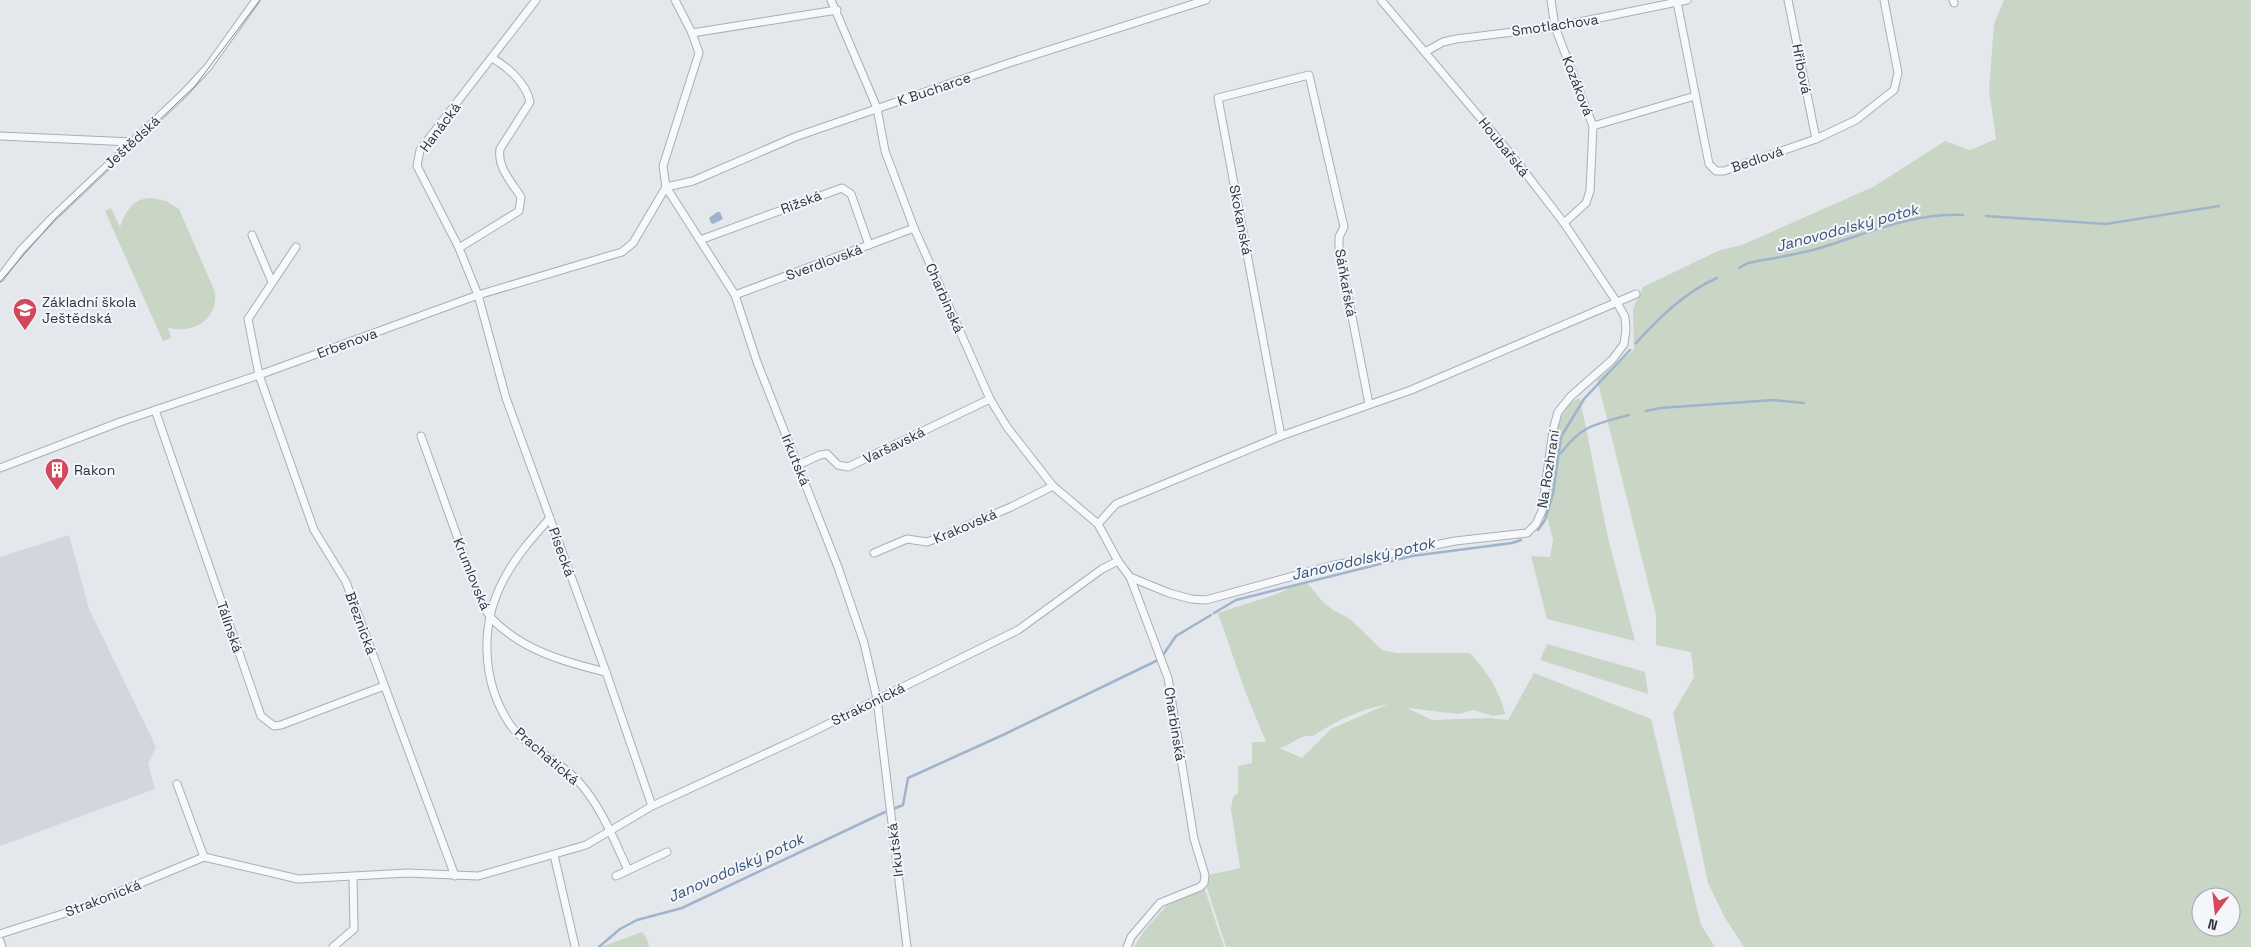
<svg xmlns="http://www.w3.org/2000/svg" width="2251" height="947" font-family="'Space Grotesk',sans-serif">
	<rect width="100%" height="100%" fill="#e4e7ec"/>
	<!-- built -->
	<path fill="#d2d6de" d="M69,535L89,609L156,747L148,764L155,789L0,846V557Z"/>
	<!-- green -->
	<g fill="#c9d6c5" fill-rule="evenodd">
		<path d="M2004,0H2251V947H1744L1724,916L1708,883L1673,713L1694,677L1691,652L1656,645V615L1597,379L1634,350L1633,309L1643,287L1720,250L1742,245L1873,187L1945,141L1970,150L1996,139L1989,90L1994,24ZM2201,897H2231V927H2201Z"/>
		<path d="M151,198L166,201L179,209L215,292C218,320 193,334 168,328L171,338L163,341L105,211L111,208L120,227C125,212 133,198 151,198Z"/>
		<path d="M1580,398L1608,538L1635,641L1547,619L1531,556L1550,557L1553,540L1546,512L1554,446L1560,419L1570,402Z"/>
		<path d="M1299,583H1307L1323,602L1333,610L1350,619L1382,650L1396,653H1470C1486,671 1500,690 1505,714L1493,716L1473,710L1459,714L1407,708L1432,720L1490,718L1508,720L1534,673L1651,719L1701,925L1715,947H1226L1207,888L1209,875L1240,868L1231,809L1233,797L1238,793V766L1252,763V742H1266L1245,691L1218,613L1277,594ZM1388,704L1331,729L1302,758L1279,748C1292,746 1298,734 1313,736C1335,721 1361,709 1388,704Z"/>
		<path d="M1547,644L1645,672L1648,694L1540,660Z"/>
		<path d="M1204,887L1224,947H1134L1144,931L1168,904Z"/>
		<path d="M642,932L647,939L649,947H601Z"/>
	</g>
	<!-- water -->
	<path fill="#9fb4cc" d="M717,212H720L723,219L713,224L711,223L709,218Z"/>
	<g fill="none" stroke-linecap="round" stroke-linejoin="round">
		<!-- stream -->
		<g stroke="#9fb4cc" stroke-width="2.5">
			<path d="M1986,216L2106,224L2219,206"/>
			<path d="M1739,268L1748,263C1772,258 1797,255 1820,248C1866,234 1914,212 1963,215"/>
			<path d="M1636,343C1660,317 1685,292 1717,278"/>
			<path d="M1646,411L1660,408L1773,400L1804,403"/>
			<path d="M1561,453C1582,425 1596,424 1629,415"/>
			<path d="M1538,530L1545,520L1553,494L1561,437L1584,399L1630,350"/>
			<path d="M1214,613L1236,600L1412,556L1512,543L1521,540"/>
			<path d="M1163,655L1176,636L1211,615"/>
			<path d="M893,809L903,805L908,778L1005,734L1156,661"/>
			<path d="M599,947L620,929L637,920L682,908L885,812"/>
		</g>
		<defs>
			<g id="street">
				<path d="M536,0L420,150L417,166L459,248L478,295L506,398L606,672L652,806"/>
				<path d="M675,0L692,33L699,53L663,166L666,187L735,295L757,362L838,567L864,643L877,699L907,947"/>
				<path d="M831,0L877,108L885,151L914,228L990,399L1007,427L1053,486L1098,524L1118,561L1130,577L1169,593L1191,599L1206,600L1330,566L1455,541L1527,533L1536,524L1542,511L1553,430L1558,412L1570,397L1612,360L1624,344L1626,329L1625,317L1616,301L1564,223L1514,158L1381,0"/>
				<path d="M1551,0L1555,27L1593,126L1590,191L1586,203L1564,223"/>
				<path d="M1788,0L1816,139"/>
				<path d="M1953,0L1954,3"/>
				<path d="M1677,2L1709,164L1716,171H1724L1816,139L1856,120L1894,90L1898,73L1884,0"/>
				<path d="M692,33L837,10"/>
				<path d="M1425,52L1443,42L1456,39L1555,27L1687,0"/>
				<path d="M1593,126L1695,96"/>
				<path d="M0,136L132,142"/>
				<path d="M666,187L693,181L795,137L1012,62L1206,0"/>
				<path d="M252,235L272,282"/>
				<path d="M700,240L842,188L851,194L869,245"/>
				<path d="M296,247L248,319L259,375L314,530L346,582L455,876"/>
				<path d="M459,248L519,211L521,197C512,183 497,167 500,149L530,102C526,83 508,67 492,58"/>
				<path d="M0,278L21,250L52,218L184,93L208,67L256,0"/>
				<path d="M735,295L914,228"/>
				<path d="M155,410L261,716L274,726L281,725L384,686"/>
				<path d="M421,436L479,597C483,604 486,612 491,618C522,650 564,662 606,672"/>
				<path d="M1281,436L1218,98L1309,75L1344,227L1339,237V250L1369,404"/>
				<path d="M798,465L820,455L827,454L838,465L848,467L990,399"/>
				<path d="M0,468L120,422L259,375L478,295L622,252L633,243L666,187"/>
				<path d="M550,518C533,537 516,556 504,579C480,623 481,680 509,723C524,746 560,761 578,781C601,806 614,840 628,870"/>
				<path d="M1098,524L1116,504L1281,436L1411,390L1636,294"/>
				<path d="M874,553L907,539L927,542L943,536L1011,507L1053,486"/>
				<path d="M177,784L204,857"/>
				<path d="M554,855L575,946"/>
				<path d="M616,876L667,852"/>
				<path d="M0,934L78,909L204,857L298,879L408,873L478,876L586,845L652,806L806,735L1018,630L1102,569L1118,561"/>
				<path d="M0,941L2,947"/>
				<path d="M333,947L354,929L353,878"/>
				<path d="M1127,947L1131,937L1160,903L1200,887L1204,883L1205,875L1194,839L1168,678L1130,577"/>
			</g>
		</defs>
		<!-- street casing -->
		<use href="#street" stroke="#a9aeb7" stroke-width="9"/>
		<!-- street -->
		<use href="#street" stroke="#f7f8fa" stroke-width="7"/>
		<!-- tram -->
		<path stroke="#7d8696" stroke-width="1" d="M0,282L55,219L195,86L260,0"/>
	</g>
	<!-- icons -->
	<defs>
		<symbol id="school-pin" viewBox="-11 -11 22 30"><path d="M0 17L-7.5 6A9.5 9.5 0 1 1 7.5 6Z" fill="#d1495b" stroke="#f4f6f9"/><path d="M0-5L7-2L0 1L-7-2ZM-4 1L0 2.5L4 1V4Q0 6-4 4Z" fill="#fff"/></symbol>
		<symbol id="building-pin" viewBox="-11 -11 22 30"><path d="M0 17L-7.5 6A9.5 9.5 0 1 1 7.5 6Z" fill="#d1495b" stroke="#f4f6f9"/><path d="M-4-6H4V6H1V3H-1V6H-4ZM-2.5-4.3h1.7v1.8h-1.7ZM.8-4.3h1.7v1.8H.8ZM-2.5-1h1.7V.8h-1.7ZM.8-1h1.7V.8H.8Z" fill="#fff"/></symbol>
	</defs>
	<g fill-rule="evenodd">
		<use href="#school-pin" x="11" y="296" width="28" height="38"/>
		<use href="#building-pin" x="43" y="456" width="28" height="38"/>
	</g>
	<g text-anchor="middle" stroke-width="4" stroke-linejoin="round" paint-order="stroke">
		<!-- street labels -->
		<g font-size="14" fill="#2b3445" stroke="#f4f6f9">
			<text transform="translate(1555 25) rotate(-8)" y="5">Smotlachova</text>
			<text transform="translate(1802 69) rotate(79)" y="5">Hřibová</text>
			<text transform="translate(1578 86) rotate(69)" y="5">Kozáková</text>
			<text transform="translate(934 89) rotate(-19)" y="5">K Bucharce</text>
			<text transform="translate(440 127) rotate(-53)" y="5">Hanácká</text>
			<text transform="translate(132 142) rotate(-43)" y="5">Ještědská</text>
			<text transform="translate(1504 147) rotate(51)" y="5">Houbařská</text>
			<text transform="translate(1757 159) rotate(-19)" y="5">Bedlová</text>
			<text transform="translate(801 202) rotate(-21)" y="5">Rižská</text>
			<text transform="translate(1241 220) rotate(79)" y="5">Skokanská</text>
			<text transform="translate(824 262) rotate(-20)" y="5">Sverdlovská</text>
			<text transform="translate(1346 283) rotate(80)" y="5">Sáňkařská</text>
			<text transform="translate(945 298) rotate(66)" y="5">Charbinská</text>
			<text transform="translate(347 343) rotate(-20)" y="5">Erbenova</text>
			<text transform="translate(894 445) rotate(-26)" y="5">Varšavská</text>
			<text transform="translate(796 460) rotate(68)" y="5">Irkutská</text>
			<text transform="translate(1548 469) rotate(-81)" y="5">Na Rozhraní</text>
			<text transform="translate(965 526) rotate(-23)" y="5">Krakovská</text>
			<text transform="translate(562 552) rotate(70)" y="5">Písecká</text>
			<text transform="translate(472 574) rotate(68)" y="5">Krumlovská</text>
			<text transform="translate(361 623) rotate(70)" y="5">Březnická</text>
			<text transform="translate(230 627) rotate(71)" y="5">Tálínská</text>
			<text transform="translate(868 704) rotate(-26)" y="5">Strakonická</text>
			<text transform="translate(1175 724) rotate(81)" y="5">Charbinská</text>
			<text transform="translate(547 756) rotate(41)" y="5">Prachatická</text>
			<text transform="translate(895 850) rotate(-97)" y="5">Irkutská</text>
			<text transform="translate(103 898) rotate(-21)" y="5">Strakonická</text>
		</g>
		<!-- poi labels -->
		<g font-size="14" fill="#2b3445" stroke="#f4f6f9" text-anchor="start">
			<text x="42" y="307">Základní škola<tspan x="42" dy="16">Ještědská</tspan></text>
			<text x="74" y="475">Rakon</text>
		</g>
		<!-- water labels -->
		<g font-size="15" font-style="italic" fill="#34527a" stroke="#f4f6f9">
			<text transform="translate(1847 228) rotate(-15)" y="5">Janovodolský potok</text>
			<text transform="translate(1363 559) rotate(-13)" y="5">Janovodolský potok</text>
			<text transform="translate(736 868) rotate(-24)" y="5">Janovodolský potok</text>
		</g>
	</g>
	<!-- north arrow -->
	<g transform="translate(2216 912) rotate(195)"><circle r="24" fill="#f4f6f9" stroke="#a4a8b1"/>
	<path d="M0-4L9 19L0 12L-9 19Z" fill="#d1495b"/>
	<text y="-8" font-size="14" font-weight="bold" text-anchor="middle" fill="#2b3445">N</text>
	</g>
</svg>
